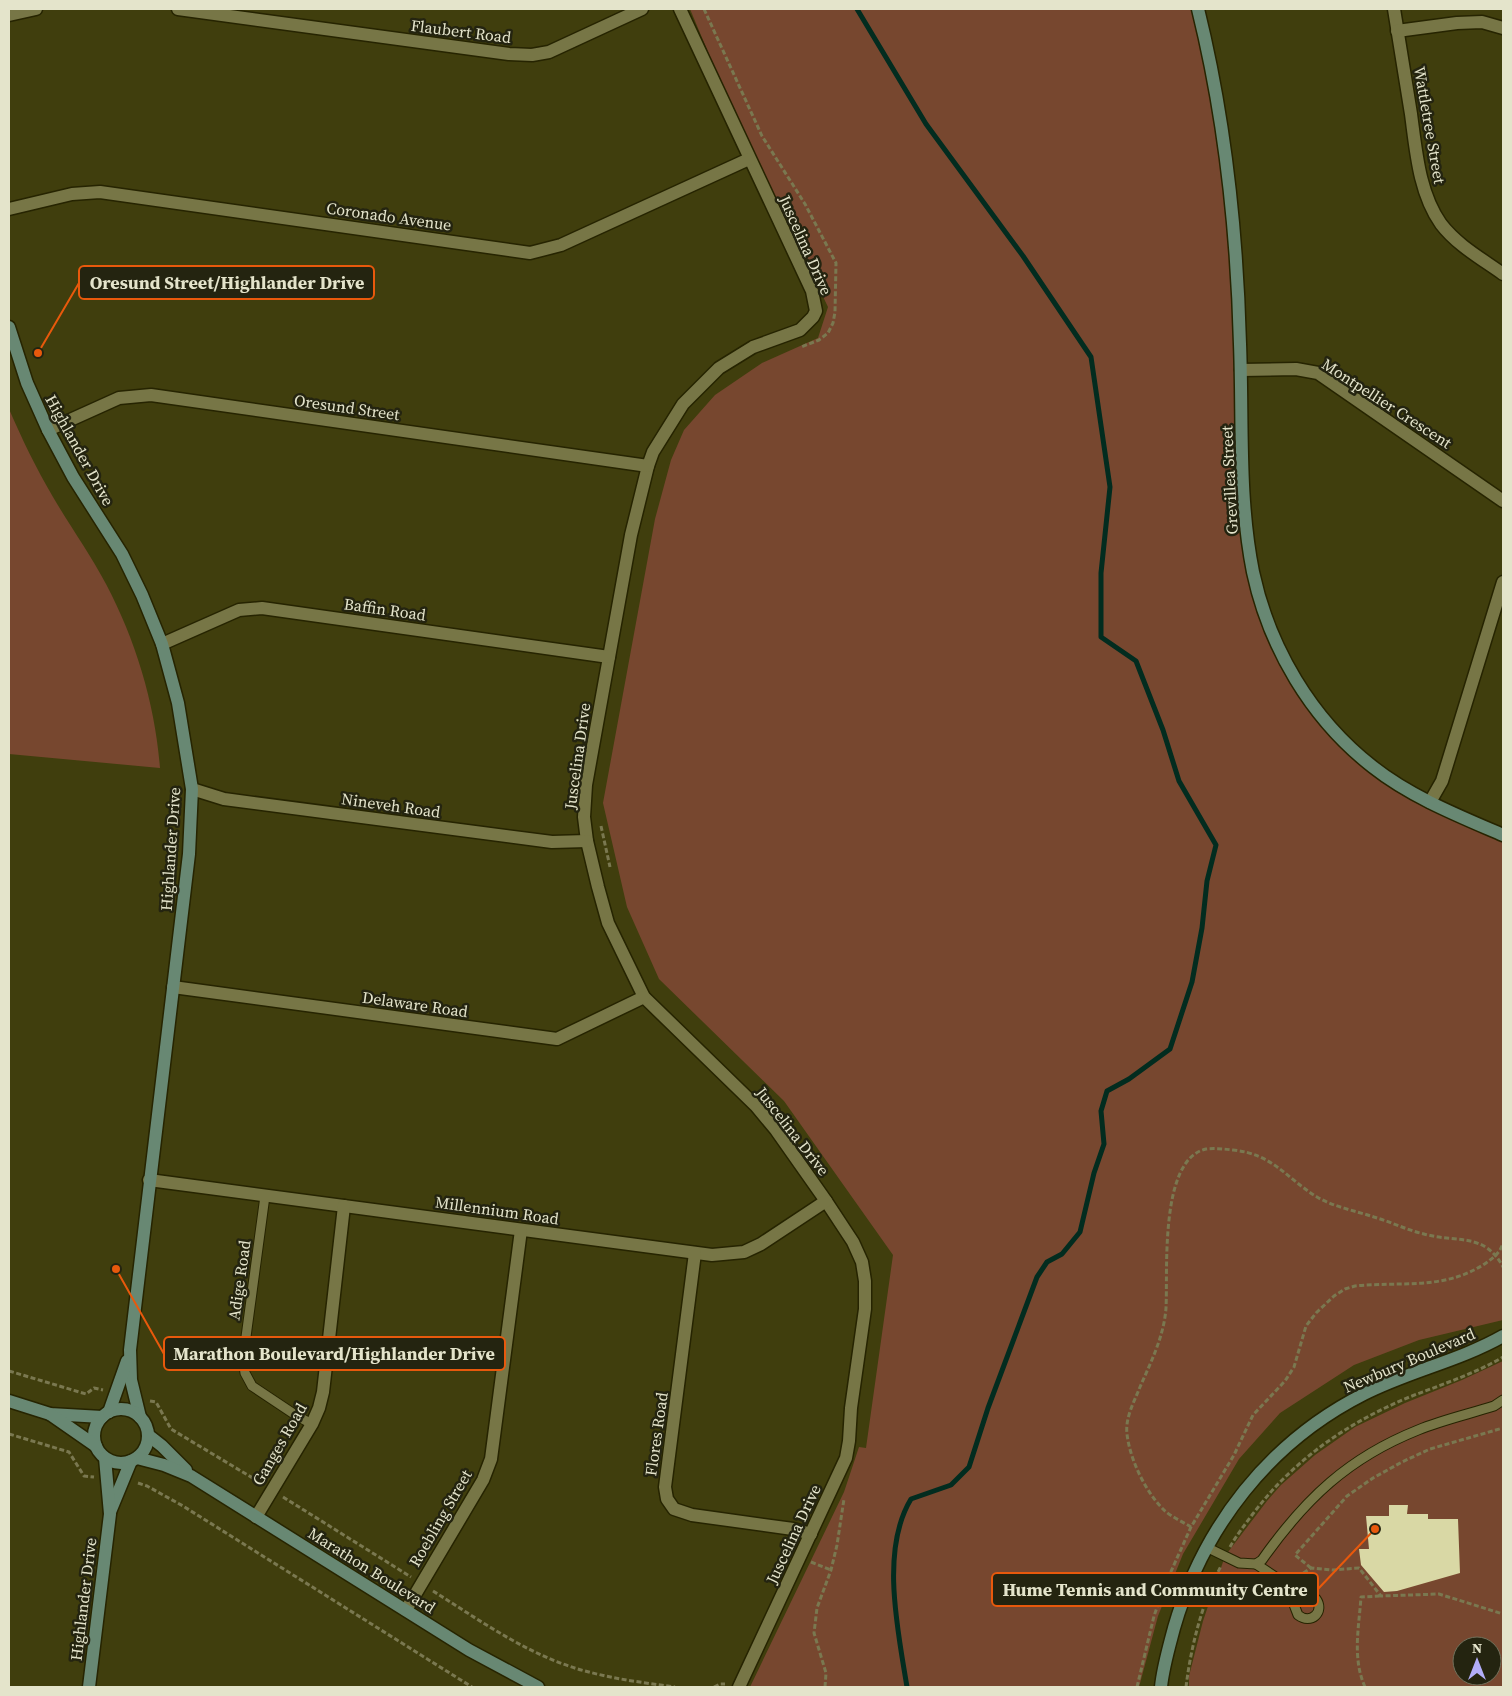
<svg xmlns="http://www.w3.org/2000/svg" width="1512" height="1696" font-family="'Source Serif 4',serif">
	<rect width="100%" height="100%" fill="#403e0d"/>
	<!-- green -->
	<g fill="#77472f" fill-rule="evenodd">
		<path d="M690,9H1194L1208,68L1231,220L1235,414L1259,614L1336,740L1453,819L1503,842V1320L1419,1340L1354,1365L1280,1413L1239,1459L1183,1554L1158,1616L1139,1687H750L844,1492L859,1447L866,1448L893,1255L784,1101L659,979L627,907L603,803L655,519L671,460L684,430L715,395L762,363L818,338L828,307L723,88Z"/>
		<path d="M9,409C22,439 36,468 53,497C70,526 90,554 106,584C136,641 155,704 160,768L9,754Z"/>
		<path d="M1503,1361V1687H1189V1676L1203,1621L1225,1556L1267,1501L1281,1485L1315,1455L1355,1427L1405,1403L1462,1380ZM1462,1646H1492V1676H1462Z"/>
	</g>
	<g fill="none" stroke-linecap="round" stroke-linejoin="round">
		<!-- stream -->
		<path stroke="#022c1f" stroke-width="5" d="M857,9L926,124L1023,256L1091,357L1110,487L1101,573V637L1136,661L1163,730L1179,781L1216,845L1207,881L1202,928L1192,982L1170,1049L1129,1079L1107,1091L1101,1111L1104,1144L1094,1173L1080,1232L1062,1254L1047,1262L1037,1277L988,1408L969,1467L951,1485L911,1499C880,1550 898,1631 907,1687"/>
	</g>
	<!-- building -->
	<path fill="#d9d8a5" d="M1389,1505H1408L1407,1514H1428V1519H1458L1460,1573L1397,1591L1384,1592L1361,1565L1359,1549H1369L1366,1516H1389Z"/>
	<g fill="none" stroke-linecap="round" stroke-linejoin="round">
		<defs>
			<g id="lane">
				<path d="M265,1196L243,1359L245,1373L252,1386L297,1416L312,1424"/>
				<path d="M1206,1547L1239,1563L1256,1564L1262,1560C1305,1499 1348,1458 1418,1430C1442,1420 1469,1414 1494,1406L1503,1400"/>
				<path d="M1256,1564L1286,1584L1316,1599C1325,1612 1311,1625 1298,1615L1286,1584"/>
			</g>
			<g id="street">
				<path d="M178,9L509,54L532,55L549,52L642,9"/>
				<path d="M680,9L812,291L816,311L813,317L800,330L753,347L719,368L683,404L653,452L648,466L631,535L586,785L584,817L587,841L598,887L608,923L644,997L756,1106L776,1130L826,1201L853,1242L862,1262L865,1281V1309L851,1408L849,1441L846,1458L739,1687"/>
				<path d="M1394,9C1400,44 1405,79 1411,114C1416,151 1419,193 1441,224C1457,245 1482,259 1503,274"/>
				<path d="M9,15L36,9"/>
				<path d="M1397,31L1457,23L1482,22L1503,28"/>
				<path d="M9,209L72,194L100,192L530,253L561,245L749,159"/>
				<path d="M1241,370L1296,369L1318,373L1503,501"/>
				<path d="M48,430L119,398L151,395L648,466"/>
				<path d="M162,644L239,610L262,608L609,657"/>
				<path d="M192,789L224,799L552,842L587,841"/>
				<path d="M1430,802L1442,781L1503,582"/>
				<path d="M173,987L557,1039L644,997"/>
				<path d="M149,1180L712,1255L744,1252L761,1244L826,1201"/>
				<path d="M695,1253L665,1487L667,1499L674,1509L692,1515L793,1529L811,1534"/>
				<path d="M256,1517L312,1424L319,1408L323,1392L344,1206"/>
				<path d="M406,1610L483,1480L491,1459L521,1230"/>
			</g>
			<g id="secondary">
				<path d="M1198,9C1225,118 1237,231 1240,344C1243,419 1238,497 1253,572C1269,647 1311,719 1373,767C1411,797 1459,816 1503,835"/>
				<path d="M9,327L27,383L48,430L73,477L122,554L142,595L162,644L178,703L192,789L189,854L130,1350L131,1380L140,1417"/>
				<path d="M9,1401L50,1414L102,1417"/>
				<circle cx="121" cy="1436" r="27"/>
				<path d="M109,1412L127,1361"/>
				<path d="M50,1414L96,1446"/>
				<path d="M148,1435L162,1446L186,1470"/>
				<path d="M137,1458L164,1465L191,1476L469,1650L538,1687"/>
				<path d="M110,1512L131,1461"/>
				<path d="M89,1687L110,1514L105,1458"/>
				<path d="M1161,1687C1163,1667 1169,1647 1174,1628C1203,1527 1269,1442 1364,1394C1409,1371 1459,1361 1503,1336"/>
			</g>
		</defs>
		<!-- lane casing -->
		<use href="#lane" stroke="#262401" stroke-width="11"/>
		<!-- street casing -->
		<use href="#street" stroke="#262401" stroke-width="15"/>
		<!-- secondary casing -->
		<use href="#secondary" stroke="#262401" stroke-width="15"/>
		<!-- path -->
		<g stroke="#7a7850" stroke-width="3" stroke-dasharray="5 2.5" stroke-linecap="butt">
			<path d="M704,9L762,136L805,204L836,263L835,312L833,323L828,333L819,340L801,347"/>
			<path d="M601,826L610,867"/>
			<path d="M9,1371L86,1394L94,1388L103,1390"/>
			<path d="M150,1401L156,1402L171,1429L261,1483"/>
			<path d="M9,1434L69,1452L84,1476L94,1477"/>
			<path d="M138,1483L147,1486L183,1506L472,1687"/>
			<path d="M283,1497L411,1577"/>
			<path d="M1191,1527C1183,1522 1172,1517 1165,1511C1146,1493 1130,1460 1127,1434C1125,1418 1134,1402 1140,1387C1151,1362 1164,1336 1166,1308C1168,1272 1159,1159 1206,1149C1215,1148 1224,1149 1233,1150C1273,1154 1286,1178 1317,1197C1334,1207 1356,1211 1374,1217C1391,1222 1407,1230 1424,1234C1456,1243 1485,1232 1503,1267"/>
			<path d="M1230,1547C1236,1536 1244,1526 1252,1515C1293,1460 1348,1422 1412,1396C1443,1384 1474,1374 1503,1357"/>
			<path d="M811,1562L831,1570"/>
			<path d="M1311,1568L1295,1555L1347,1496L1373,1478L1402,1462L1430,1449L1503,1428"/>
			<path d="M1297,1577L1311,1568L1332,1570L1359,1568L1381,1596L1439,1594L1503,1614"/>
			<path d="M433,1591C481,1621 529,1656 585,1671C614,1679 645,1683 675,1687"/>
			<path d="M714,1687L720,1684H725"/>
			<path d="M825,1687L826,1673L814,1633L817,1608L831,1570L837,1545L844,1499"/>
			<path d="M1137,1687L1154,1616L1164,1587L1191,1527L1234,1455L1253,1415L1285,1381L1294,1367L1306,1326L1316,1313L1334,1296L1345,1289L1355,1286C1401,1281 1444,1291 1486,1263C1494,1257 1500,1253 1503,1243"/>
			<path d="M1186,1687C1191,1646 1202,1603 1221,1566"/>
			<path d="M1365,1687C1352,1658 1359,1627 1361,1597L1380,1596"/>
		</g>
		<!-- lane -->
		<use href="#lane" stroke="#777646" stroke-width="9"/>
		<!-- street -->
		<use href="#street" stroke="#777646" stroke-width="12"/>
		<!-- secondary -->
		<use href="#secondary" stroke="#688873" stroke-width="12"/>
	</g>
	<g text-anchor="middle" stroke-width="5" stroke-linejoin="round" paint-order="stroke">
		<!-- street labels -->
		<g font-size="16" fill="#e4e4cb" stroke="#242410">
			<text transform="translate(461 31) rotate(7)" y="6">Flaubert Road</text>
			<text transform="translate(1430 125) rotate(80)" y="6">Wattletree Street</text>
			<text transform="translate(389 216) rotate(8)" y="6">Coronado Avenue</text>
			<text transform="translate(806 245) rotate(66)" y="6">Juscelina Drive</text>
			<text transform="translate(1387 403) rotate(33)" y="6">Montpellier Crescent</text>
			<text transform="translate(347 407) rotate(8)" y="6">Oresund Street</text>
			<text transform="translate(80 450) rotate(61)" y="6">Highlander Drive</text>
			<text transform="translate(1229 480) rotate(-93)" y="6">Grevillea Street</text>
			<text transform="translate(385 609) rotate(8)" y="6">Baffin Road</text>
			<text transform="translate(577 756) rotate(-82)" y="6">Juscelina Drive</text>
			<text transform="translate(391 805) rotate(8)" y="6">Nineveh Road</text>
			<text transform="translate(170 849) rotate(-86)" y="6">Highlander Drive</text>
			<text transform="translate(415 1004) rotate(8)" y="6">Delaware Road</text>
			<text transform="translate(793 1131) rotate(52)" y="6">Juscelina Drive</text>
			<text transform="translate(497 1210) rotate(8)" y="6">Millennium Road</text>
			<text transform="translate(239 1280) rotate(-82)" y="6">Adige Road</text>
			<text transform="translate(1409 1360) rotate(-23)" y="6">Newbury Boulevard</text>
			<text transform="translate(656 1434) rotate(-82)" y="6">Flores Road</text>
			<text transform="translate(279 1444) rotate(-60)" y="6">Ganges Road</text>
			<text transform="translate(440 1518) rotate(-60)" y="6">Roebling Street</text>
			<text transform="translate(793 1534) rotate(-65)" y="6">Juscelina Drive</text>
			<text transform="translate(372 1570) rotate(32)" y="6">Marathon Boulevard</text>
			<text transform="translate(83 1599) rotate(-83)" y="6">Highlander Drive</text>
		</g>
	</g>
	<!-- callouts -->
	<path fill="none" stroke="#e8590c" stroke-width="2" d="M38 353L79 283M116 1269L164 1354M1375 1529L1318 1589"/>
	<g fill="#e8590c" stroke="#242410" stroke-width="2">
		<circle cx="38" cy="353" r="5"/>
		<circle cx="116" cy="1269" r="5"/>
		<circle cx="1375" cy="1529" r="5"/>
	</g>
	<g fill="#242410" stroke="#e8590c" stroke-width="2">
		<rect x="79" y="266" width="295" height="33" rx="5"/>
		<rect x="164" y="1337" width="341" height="33" rx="5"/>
		<rect x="992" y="1573" width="326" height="33" rx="5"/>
	</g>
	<g font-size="18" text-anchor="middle" font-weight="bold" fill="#e4e4cb">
		<text x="227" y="289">Oresund Street/Highlander Drive</text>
		<text x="334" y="1360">Marathon Boulevard/Highlander Drive</text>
		<text x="1155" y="1596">Hume Tennis and Community Centre</text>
	</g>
	<!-- border -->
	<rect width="1512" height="1696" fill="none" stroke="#e4e4cb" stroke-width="20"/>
	<!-- north arrow -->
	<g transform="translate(1477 1661)"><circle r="24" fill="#242410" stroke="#71715b"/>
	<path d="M0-4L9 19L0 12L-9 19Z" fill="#b2adf9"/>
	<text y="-8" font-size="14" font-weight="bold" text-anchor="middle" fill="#e4e4cb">N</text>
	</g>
</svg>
